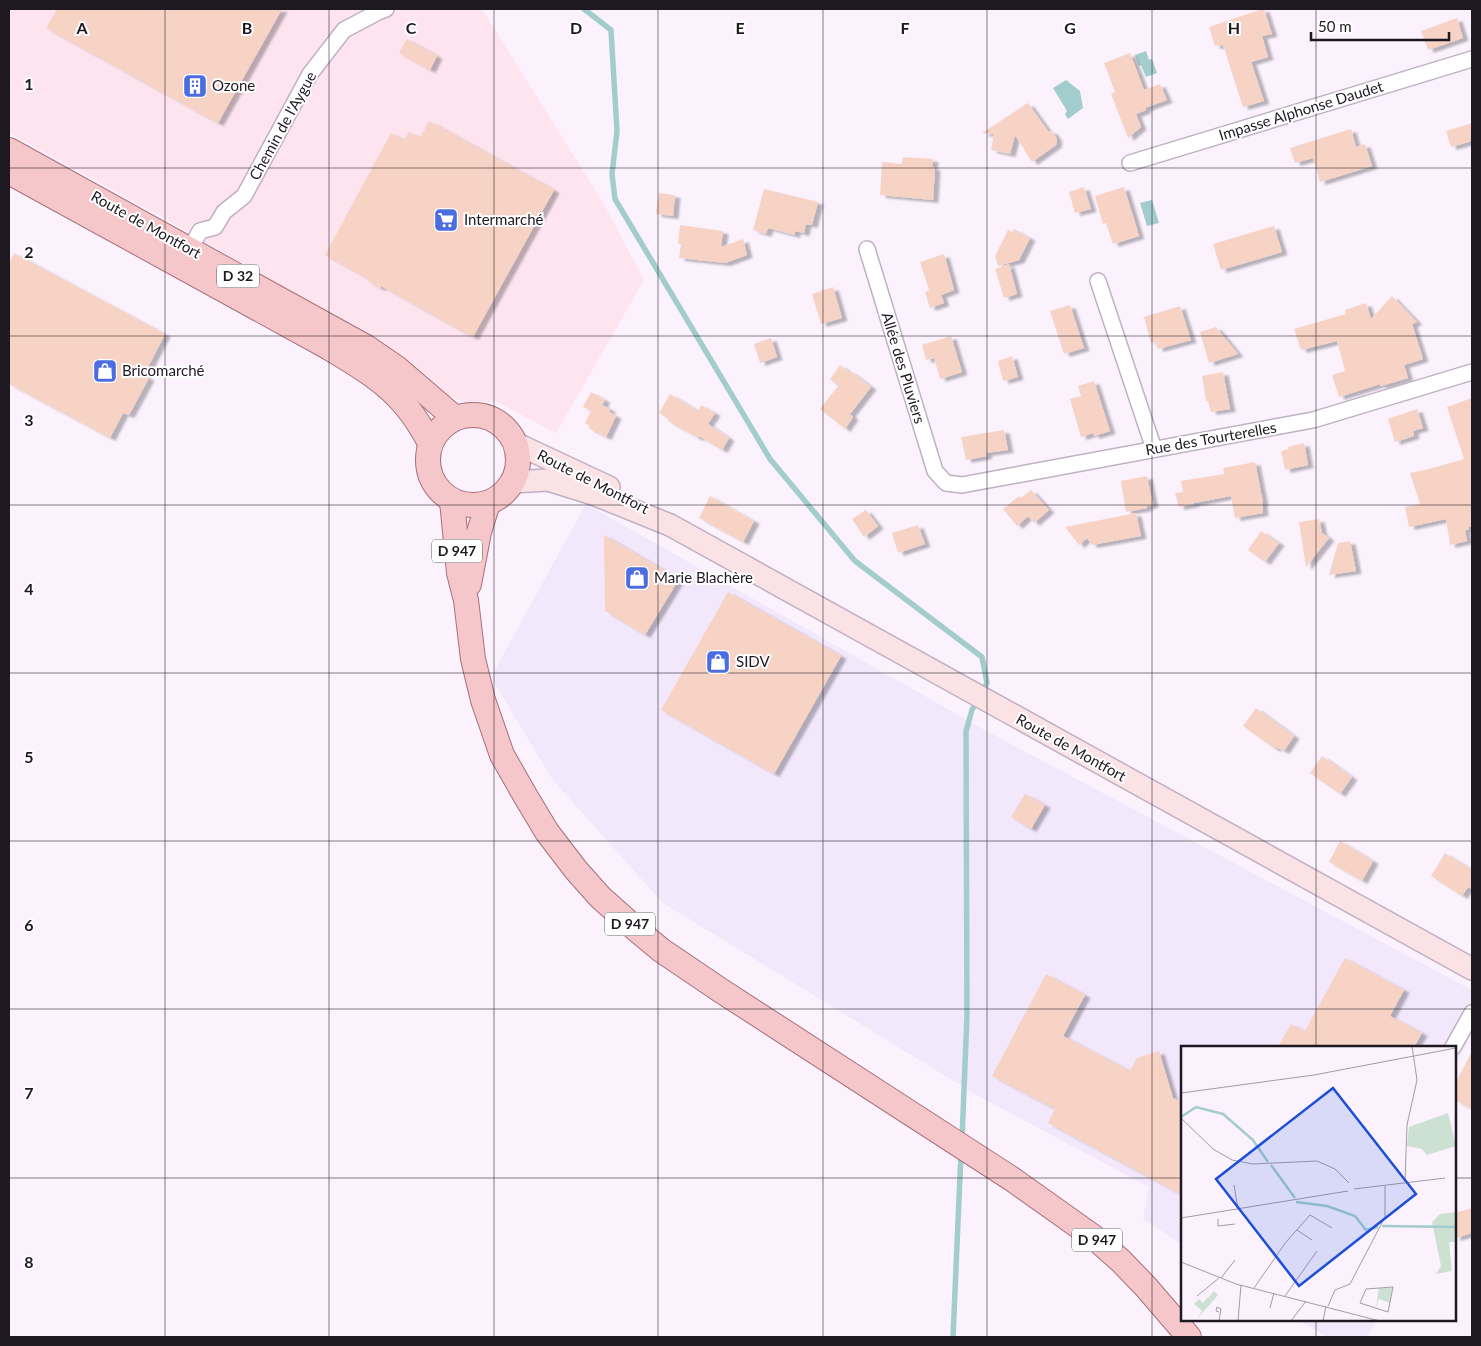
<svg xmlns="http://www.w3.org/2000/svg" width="1481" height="1346" font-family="Lato,sans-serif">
	<defs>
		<filter id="shadow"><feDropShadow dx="5.5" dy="3" stdDeviation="1" flood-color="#0004"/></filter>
	</defs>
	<rect width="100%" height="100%" fill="#fbf2fe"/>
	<!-- commercial -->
	<path fill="#fde4ef" d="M9,9H482L604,204L644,280L556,433L495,401L470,404L448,396L395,352L169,221L9,133Z"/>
	<!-- industrial -->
	<g fill="#f2e7fb">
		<path d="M586,504L981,728L1472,990V1035L1455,1065V1047H1182V1244L1143,1219L1149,1187L975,1094L663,903L552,779L491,677Z"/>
		<path d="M1299,1320H1377L1367,1337H1327Z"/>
	</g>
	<!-- water -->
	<g fill="#a3cdcd">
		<path d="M1146,51L1149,60L1152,59L1157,73L1146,77L1141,65L1139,66L1135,55Z"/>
		<path d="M1066,80L1080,91L1083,108L1068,119L1065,114L1067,111L1053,88Z"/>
		<path d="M1152,200L1159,223L1147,226L1140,203Z"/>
	</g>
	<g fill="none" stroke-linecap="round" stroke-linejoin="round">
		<!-- stream -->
		<g stroke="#a3cdcd" stroke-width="5.5">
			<path d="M584,9L611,30L617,131L612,174L615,199L770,459L855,561L982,657L987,683L982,692"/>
			<path d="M962,1139L967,1016L966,731L972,710L977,700"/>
			<path d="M953,1337L961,1153"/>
		</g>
	</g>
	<!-- building -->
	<g fill="#f6d3c4" filter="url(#shadow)">
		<path d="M57,9H282L218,123L46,28Z"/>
		<path d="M1262,9H1264L1272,34L1262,36L1268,57L1251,62L1264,101L1243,107L1223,45L1215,46L1209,27Z"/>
		<path d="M1457,18L1463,38L1428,50L1421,31Z"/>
		<path d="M407,39L437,56L430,70L399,53Z"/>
		<path d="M1130,53L1144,90L1160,84L1167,100L1145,108L1146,110L1136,114L1141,127L1128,138L1111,94L1115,92L1104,63Z"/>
		<path d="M1028,103L1048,131H1052L1057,139L1056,145L1032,162L1015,135L1010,154L991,150L994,134L982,133Z"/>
		<path d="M429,121L554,190L473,337L381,286L380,288L368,281L369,279L325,255L391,133L404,140L409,132L420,138Z"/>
		<path d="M1472,123V141L1451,147L1446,131Z"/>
		<path d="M1351,129L1356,147L1365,144L1372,166L1320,182L1313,158L1295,163L1290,148Z"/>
		<path d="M903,157L933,159L932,167L935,168L933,200L880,195L882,162L902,164Z"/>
		<path d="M1084,187L1091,209L1075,213L1069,192Z"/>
		<path d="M1124,187L1139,236L1113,244L1106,223L1103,224L1095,196Z"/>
		<path d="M764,189L818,202L812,225L806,224L804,233L795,231V235L768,228L766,234L753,230Z"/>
		<path d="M659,193L675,195L673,216L656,214Z"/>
		<path d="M680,225L723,231L721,247L743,239L747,255L725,263L679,258L681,244H678Z"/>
		<path d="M1274,226L1282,252L1221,270L1213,244Z"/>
		<path d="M1014,229L1030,238L1019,260L998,266L995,256L1008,230L1012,232Z"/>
		<path d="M14,253L165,334L144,375L149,378L129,415L123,413L110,438L9,384V264Z"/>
		<path d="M944,254L954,290L941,295L944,303L930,308L925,292L929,290L920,262Z"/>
		<path d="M1009,264L1017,294L1004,298L995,269Z"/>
		<path d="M833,287L842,318L821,324L812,294Z"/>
		<path d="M1392,296L1417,322L1412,324L1423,359L1404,365L1408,378L1381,386L1380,384L1339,397L1332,375L1345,371L1337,341L1301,350L1294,329L1346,314L1345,310L1366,303L1371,319Z"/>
		<path d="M1070,305L1084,348L1064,354L1050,311Z"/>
		<path d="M1180,306L1191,340L1158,349L1156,342L1151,343L1144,317Z"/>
		<path d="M1216,327L1238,354L1209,363L1200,332Z"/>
		<path d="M951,336L962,372L940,379L934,358L926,360L922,345Z"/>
		<path d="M771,338L777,357L760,363L754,344Z"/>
		<path d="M1012,356L1018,377L1003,381L998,361Z"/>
		<path d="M840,365L849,372L850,371L871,387L850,414L853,417L845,429L820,409L838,386L830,379Z"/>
		<path d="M1223,372L1230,409L1211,412L1208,401H1206L1202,376Z"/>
		<path d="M1094,381L1110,431L1094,436L1093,433L1081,437L1070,399L1081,396L1078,386Z"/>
		<path d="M591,392L605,400L602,405L610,409L609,412L616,416L606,437L588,428L590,426L585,423L591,411L583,407Z"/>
		<path d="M670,394L698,411L701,405L715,413L708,424L729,438L722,450L699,436L698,438L668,421L669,419L659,413Z"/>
		<path d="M1472,398V527H1468L1469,530H1465L1467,541L1450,545L1446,519L1409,527L1405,507L1420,504L1410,473L1429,469L1464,459L1447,407Z"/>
		<path d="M1417,409L1423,428L1413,431L1414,436L1395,442L1388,419Z"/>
		<path d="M1004,430L1008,450L986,453L987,456L966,460L961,437Z"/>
		<path d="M1304,443L1308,465L1285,470L1281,451L1289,449L1288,447Z"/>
		<path d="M1255,462L1263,503H1262L1263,513L1235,518L1231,496L1194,503V504L1179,507L1175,493L1183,492L1181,481L1224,474L1223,468Z"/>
		<path d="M1147,476L1153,505L1147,506V508L1126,512L1121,481Z"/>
		<path d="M1031,490L1049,510L1034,523L1028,516L1017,526L1003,509L1019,496L1021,498Z"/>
		<path d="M710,496L754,521L743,542L699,518Z"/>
		<path d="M866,510L878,526L864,537L852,519Z"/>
		<path d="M1136,513L1141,536L1092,545L1087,538L1079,545L1065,527Z"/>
		<path d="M1319,519L1322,533L1329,538L1306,567L1299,522Z"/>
		<path d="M918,525L925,544L898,553L892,533Z"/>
		<path d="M1261,531L1279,543L1265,562L1248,550Z"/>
		<path d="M604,535L679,579L645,635L605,611Z"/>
		<path d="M1350,541L1356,571L1329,575L1338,543Z"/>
		<path d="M728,592L841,656L774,774L661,710Z"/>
		<path d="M1256,708L1294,736L1284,751L1276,747L1275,749L1243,726Z"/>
		<path d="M1322,756L1352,777L1340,794L1310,773Z"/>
		<path d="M1025,794L1045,805L1031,829L1011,817Z"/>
		<path d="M1340,841L1373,861L1362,881L1329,862Z"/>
		<path d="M1445,853L1472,870V889L1468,887L1462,896L1431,876Z"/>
		<path d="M1345,958L1404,990L1390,1016L1422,1033L1414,1047H1278L1291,1024L1305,1031Z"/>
		<path d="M1046,974L1085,995L1063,1036L1130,1071L1137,1058L1159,1051L1173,1098L1182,1102V1195L1048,1123L1055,1109L992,1076Z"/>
		<path d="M1472,1051V1109L1455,1100V1084Z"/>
		<path d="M1472,1208V1233L1455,1238V1213Z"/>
	</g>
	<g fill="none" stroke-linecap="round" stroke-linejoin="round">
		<defs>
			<g id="street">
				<path d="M1130,163L1472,59"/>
				<path d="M190,249L200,231L215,227L224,212L244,196L310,74L344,30L378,12L386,9"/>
				<path d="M867,249L935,471L946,483L962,485L1313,420L1472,372"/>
				<path d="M1098,281L1154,449"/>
				<path d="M1453,1047L1472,1013"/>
			</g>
			<g id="secondary">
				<path d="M515,443L609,487"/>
				<path d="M512,482L548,480L593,494L670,525L1472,969"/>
			</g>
			<g id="primary">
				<path d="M9,150L366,347L398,369L455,418"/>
				<path d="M9,172L326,346C356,364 388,382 409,410C417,420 424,432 430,443"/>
				<circle cx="473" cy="460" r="45"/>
				<path d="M452,501L459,573L466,600L473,659L483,700L502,755L526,797L547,832L576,870L600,897L637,930L661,950L720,990L1012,1179L1095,1238L1121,1261L1146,1287L1189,1337"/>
				<path d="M469,584L479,532L488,503"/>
			</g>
		</defs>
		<!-- street casing -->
		<use href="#street" stroke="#bfb1c3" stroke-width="18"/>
		<!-- secondary casing -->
		<use href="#secondary" stroke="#bfb1c3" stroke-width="24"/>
		<!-- primary casing -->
		<use href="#primary" stroke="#a57178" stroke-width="26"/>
		<!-- street -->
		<use href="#street" stroke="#fff" stroke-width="15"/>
		<!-- secondary -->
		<use href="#secondary" stroke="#fae2e5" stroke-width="21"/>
		<!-- primary -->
		<use href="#primary" stroke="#f5c6ca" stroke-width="24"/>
	</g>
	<!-- grid -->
	<path fill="none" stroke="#1e1920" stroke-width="1" stroke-opacity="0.55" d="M165,9V1337M329,9V1337M494,9V1337M658,9V1337M823,9V1337M987,9V1337M1152,9V1337M1316,9V1047M9,168H1472M9,336H1472M9,505H1472M9,673H1472M9,841H1472M9,1009H1472M9,1178H1182M1455,1178H1472M1316,1320V1337"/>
	<!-- icons -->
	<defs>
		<symbol id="building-square" viewBox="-11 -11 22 22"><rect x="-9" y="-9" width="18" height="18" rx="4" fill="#4c6de0" stroke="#fff"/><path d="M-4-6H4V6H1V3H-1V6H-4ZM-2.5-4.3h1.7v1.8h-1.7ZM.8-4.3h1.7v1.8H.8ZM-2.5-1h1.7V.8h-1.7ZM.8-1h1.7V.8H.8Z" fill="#fff"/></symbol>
		<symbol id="supermarket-square" viewBox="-11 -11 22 22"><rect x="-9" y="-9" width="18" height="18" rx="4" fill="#4c6de0" stroke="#fff"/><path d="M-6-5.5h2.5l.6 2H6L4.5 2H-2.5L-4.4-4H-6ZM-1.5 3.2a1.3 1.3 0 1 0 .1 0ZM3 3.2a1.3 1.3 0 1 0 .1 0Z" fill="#fff"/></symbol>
		<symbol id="shop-square" viewBox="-11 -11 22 22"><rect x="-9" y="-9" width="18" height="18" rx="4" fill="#4c6de0" stroke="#fff"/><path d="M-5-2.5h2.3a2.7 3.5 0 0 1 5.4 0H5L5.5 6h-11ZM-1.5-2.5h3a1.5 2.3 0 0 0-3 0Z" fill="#fff"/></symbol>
	</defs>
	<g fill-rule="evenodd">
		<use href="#building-square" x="181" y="72" width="28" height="28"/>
		<use href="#supermarket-square" x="432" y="206" width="28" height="28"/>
		<use href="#shop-square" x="91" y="357" width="28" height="28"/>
		<use href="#shop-square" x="623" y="564" width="28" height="28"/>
		<use href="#shop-square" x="704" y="648" width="28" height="28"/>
	</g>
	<g text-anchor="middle" stroke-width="4" stroke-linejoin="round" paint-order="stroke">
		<!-- shield labels -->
		<g fill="#fff" stroke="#625e63" stroke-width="1">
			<rect x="217" y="264.5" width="42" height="23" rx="4"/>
			<rect x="432" y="539.5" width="50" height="23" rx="4"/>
			<rect x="605" y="912.5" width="50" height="23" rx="4"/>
			<rect x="1072" y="1228.5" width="50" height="23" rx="4"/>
		</g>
		<g font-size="14" font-weight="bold" fill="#1e1920">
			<text x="238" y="281">D 32</text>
			<text x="457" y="556">D 947</text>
			<text x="630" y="929">D 947</text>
			<text x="1097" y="1245">D 947</text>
		</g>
		<!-- poi labels -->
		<g font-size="15" fill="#1e1920" stroke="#fff" text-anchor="start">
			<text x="212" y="91">Ozone</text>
			<text x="464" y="225">Intermarché</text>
			<text x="122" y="376">Bricomarché</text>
			<text x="654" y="583">Marie Blachère</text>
			<text x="736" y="667">SIDV</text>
		</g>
		<!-- street labels -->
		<g font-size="15" fill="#1e1920" stroke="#fff">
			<text transform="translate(1301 111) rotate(-17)" y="5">Impasse Alphonse Daudet</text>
			<text transform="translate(283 126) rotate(-61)" y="5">Chemin de l'Aygue</text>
			<text transform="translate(146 225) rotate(29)" y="5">Route de Montfort</text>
			<text transform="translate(903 368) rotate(73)" y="5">Allée des Pluviers</text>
			<text transform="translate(1211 439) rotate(-10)" y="5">Rue des Tourterelles</text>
			<text transform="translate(593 482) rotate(27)" y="5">Route de Montfort</text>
			<text transform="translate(1071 748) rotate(29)" y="5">Route de Montfort</text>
		</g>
	</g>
	<!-- overview -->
	<g transform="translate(1181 1046)">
		<rect width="275" height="275" fill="#fbf2fe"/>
		<path d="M267,67L275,100L246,109L241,103L226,100L228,81ZM275,166V196H268L271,225L255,228L260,220L251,176L259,168ZM198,242H211L209,257L198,253L195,261ZM33,245L37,249L16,273L21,265L13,258L18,253L22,257L27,251L31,254L28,251Z" fill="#cde1d3"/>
		<path fill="none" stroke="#a3cdcd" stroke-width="2.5" d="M0,71L15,61L42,68L72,94L87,116M90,119L114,152M115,156L146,160L174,170L185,184L197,181M201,180L275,181"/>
		<path fill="none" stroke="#a39ba5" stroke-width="1" d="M0,47L133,29L275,2M0,72L32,103L51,114L72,118L136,115L154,123L168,137M224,135L226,79L236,34L231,0M53,139L57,163M173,143L264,132M0,172L167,145M37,173V180L54,178M116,184L131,194M0,216L55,238L199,275M40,232L54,214M212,241L207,266L179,257L185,243ZM73,242L105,196L129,169L151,182M16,250L38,232M104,250L136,205M147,260L154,244L169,238L204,171V140M89,262L93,247M38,275L40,263L36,261L35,265L38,266M57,275L60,239M110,275L125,255M142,275L145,260"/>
		<path fill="#1d4ed8" fill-opacity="0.15" stroke="#1d4ed8" stroke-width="2.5" d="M152,42L235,148L118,240L35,133Z"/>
		<rect width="275" height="275" fill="none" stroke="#1e1920" stroke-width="2.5"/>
	</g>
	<g font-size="16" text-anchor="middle" font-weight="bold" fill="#1e1920" stroke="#fff" stroke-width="4" stroke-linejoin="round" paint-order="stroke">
		<text x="82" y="34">A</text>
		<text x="247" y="34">B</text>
		<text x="411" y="34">C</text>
		<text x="576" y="34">D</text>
		<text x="740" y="34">E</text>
		<text x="905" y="34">F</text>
		<text x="1070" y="34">G</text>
		<text x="1234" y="34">H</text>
		<text x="29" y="90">1</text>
		<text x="29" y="258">2</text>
		<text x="29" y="426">3</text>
		<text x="29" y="595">4</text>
		<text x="29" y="763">5</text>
		<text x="29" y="931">6</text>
		<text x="29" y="1099">7</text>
		<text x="29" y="1268">8</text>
	</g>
	<!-- border -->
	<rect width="1481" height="1346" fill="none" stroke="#1e1920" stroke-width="20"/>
	<!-- scale -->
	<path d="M1311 32v8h138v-8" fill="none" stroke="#1e1920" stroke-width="2.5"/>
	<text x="1318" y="32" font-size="15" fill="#1e1920" stroke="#ffffff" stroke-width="4" paint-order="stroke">50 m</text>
</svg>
